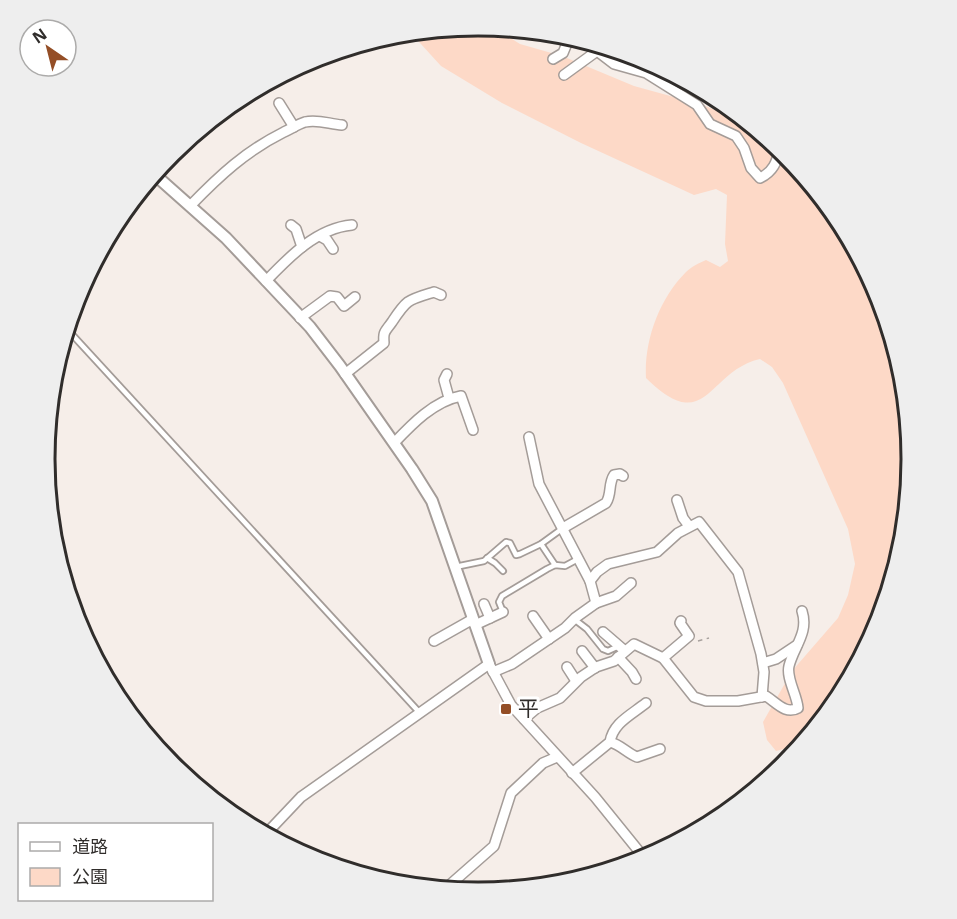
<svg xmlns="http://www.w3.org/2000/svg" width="957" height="919" font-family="'Noto Sans','Noto Sans JP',sans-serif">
	<rect width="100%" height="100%" fill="#f6eee9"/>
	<!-- green -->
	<path fill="#fdd9c7" d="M479,26L493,27L520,44L562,56L634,86L703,105L720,112L729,106L786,153L840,219L880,294L904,375L912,460L904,545L879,626L839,701L804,744L776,751L767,740L763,722L792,671L838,618L848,595L855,564L848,529L783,383L772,367L760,359C707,371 707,438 646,378C644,341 659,299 686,272C691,267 699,263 706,260L720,267L728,261L725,244L727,195L716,189L694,195L581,143L502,103L441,66L410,32Z"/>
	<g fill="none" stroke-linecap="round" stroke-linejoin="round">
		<defs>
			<g id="service">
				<path d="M67,329L419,712"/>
				<path d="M541,544L555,565"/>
				<path d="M487,558L495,563L503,571"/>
				<path d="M455,567L484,561L506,542L510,543L516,555L520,554L541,544L563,528"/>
				<path d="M503,612L499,602L502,596L547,569L555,565L565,566L578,559"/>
				<path d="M574,619L587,629L603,649L608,651L619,646"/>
			</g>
			<g id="minor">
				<path d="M474,27L475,26"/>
				<path d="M590,42L597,51L614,64L646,73L697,105L710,124L736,136L744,148L751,168L760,178C773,172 777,162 780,148"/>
				<path d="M553,59L563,53L570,36"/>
				<path d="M564,75L597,51"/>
				<path d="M279,103L294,127"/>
				<path d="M190,206C220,175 246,151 284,132C291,129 298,124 305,122C318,119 329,124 342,125"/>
				<path d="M291,225L296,229L302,247"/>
				<path d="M320,236L327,240L333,249"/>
				<path d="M266,281C289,257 317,228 352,225"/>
				<path d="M300,318L330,296L337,297L344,306L355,297"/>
				<path d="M345,374L384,343C383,331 385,332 392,322C407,299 408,300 434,292L441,295"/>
				<path d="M447,374L444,380L449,398"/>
				<path d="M529,437L539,484L590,581"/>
				<path d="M394,443C412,424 434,401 461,396L473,430"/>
				<path d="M677,500L683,518L689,526"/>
				<path d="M563,528L606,503C612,494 608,484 614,475L620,474L623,476"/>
				<path d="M596,603L616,596L631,583"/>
				<path d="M484,604L490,618"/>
				<path d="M533,616L549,639"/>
				<path d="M475,625L503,612"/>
				<path d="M603,632L625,651"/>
				<path d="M434,641L473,619"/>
				<path d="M582,651L595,668"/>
				<path d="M618,657L632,672L636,679"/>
				<path d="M663,658L689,636L680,623L681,621"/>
				<path d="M763,663L776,659L797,645"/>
				<path d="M567,667L576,681"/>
				<path d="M493,672L512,664L565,628L575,618L596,603L590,581L597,572L608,564L657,552L678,533L699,522L738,572L761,654L764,672L762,697"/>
				<path d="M524,719L537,708L560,698L581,677L596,667L614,661L634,644L663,658L694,697L706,701H738L766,696C777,703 786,715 798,708C797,695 786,678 789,666C794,646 809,633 802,611"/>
				<path d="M610,742C621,745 627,753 637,757L660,749"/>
				<path d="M572,773L610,742C613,723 631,715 646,703"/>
				<path d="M265,835L301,797L489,664L511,705L595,797L646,860"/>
				<path d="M444,890L494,846L511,793L543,763L557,757"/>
			</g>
			<path id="tertiary" d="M154,174L226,238L310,327L340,366L412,469L432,501L489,664"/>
		</defs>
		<!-- service casing -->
		<use href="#service" stroke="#a49c98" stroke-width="8"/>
		<!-- minor casing -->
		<use href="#minor" stroke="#a49c98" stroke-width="12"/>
		<!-- tertiary casing -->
		<use href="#tertiary" stroke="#a49c98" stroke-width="14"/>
		<!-- path -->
		<path stroke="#a8a29e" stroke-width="1.5" stroke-dasharray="4.5 4.5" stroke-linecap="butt" d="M698,641L709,638"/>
		<!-- service -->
		<use href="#service" stroke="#fff" stroke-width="4.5"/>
		<!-- minor -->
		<use href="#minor" stroke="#fff" stroke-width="9"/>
		<!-- tertiary -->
		<use href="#tertiary" stroke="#fff" stroke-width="10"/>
	</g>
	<!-- markers -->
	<rect fill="#944e26" stroke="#fff" stroke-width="2" x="500" y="703" width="12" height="12" rx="3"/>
	<g text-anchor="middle" stroke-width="6" stroke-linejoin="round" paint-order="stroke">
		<!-- poi labels -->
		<g font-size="21" fill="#302d2b" stroke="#fff" text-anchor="start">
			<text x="518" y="716">平</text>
		</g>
	</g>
	<!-- crop -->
	<path d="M0 0H957V919H0ZM55 459a423 423 0 1 1 846 0a423 423 0 1 1-846 0Z" fill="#eee" fill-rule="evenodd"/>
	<path fill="none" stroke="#302d2b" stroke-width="3" d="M55 459a423 423 0 1 1 846 0a423 423 0 1 1-846 0Z"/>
	<!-- legend -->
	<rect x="18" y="823" width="195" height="78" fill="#ffffff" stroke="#acabaa" stroke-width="1.5"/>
	<rect x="30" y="842" width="30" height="9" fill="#ffffff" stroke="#acabaa" stroke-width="1.5"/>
	<text x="72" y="853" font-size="18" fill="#302d2b">道路</text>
	<rect x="30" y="868" width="30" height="18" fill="#fdd9c7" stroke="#acabaa" stroke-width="1.5"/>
	<text x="72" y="883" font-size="18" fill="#302d2b">公園</text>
	<!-- north arrow -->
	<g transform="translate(48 48) rotate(325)"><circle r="28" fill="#ffffff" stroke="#acabaa" stroke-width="1.5"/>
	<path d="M0-4.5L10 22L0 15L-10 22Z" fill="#944e26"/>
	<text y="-9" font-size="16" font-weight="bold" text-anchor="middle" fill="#302d2b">N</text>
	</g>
</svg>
